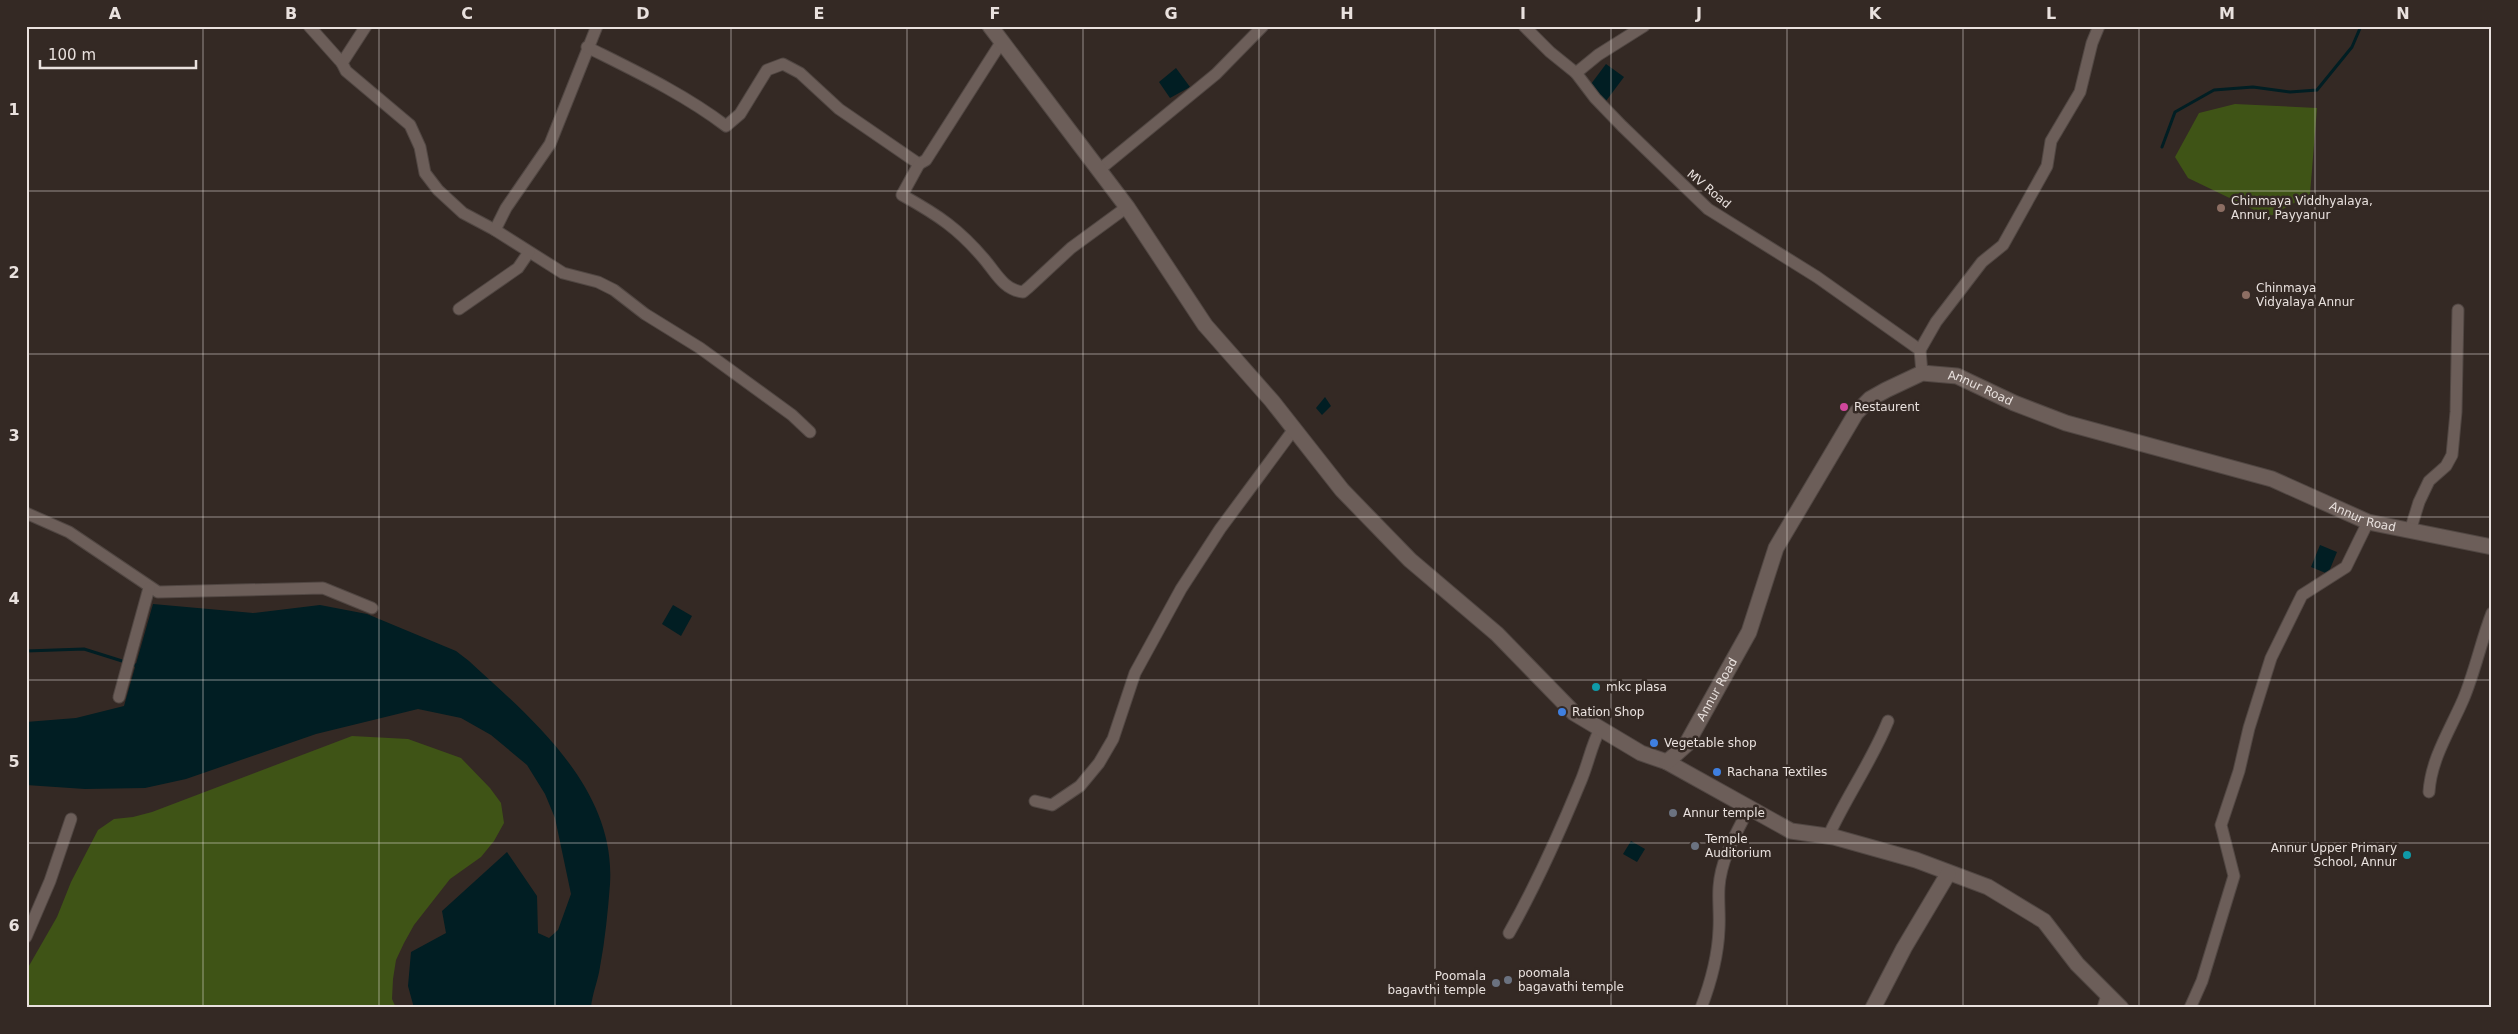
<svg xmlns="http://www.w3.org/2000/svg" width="2518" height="1034" font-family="'DejaVu Sans',sans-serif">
	<rect width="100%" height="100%" fill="#342924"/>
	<!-- green -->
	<g fill="#3f5416">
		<path d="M2235,104L2317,108L2310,194L2269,217L2188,178L2175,157L2199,113Z"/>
		<path d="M352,736L408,739L461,758L490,788L501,803L504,823L494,841L481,857L450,879L414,925L404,943L396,960L393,979L392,999L396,1008H26V971L57,917L71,882L98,830L114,819L133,817L152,812Z"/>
	</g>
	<!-- water -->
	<g fill="#011e23">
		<path d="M1606,64L1624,77L1606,101L1588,88Z"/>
		<path d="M1176,68L1190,87L1170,98L1159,82Z"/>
		<path d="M1325,397L1331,406L1322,415L1316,408Z"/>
		<path d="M2320,545L2337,552L2328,574L2311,567Z"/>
		<path d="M153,604L253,613L320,605L367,614L456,651L469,661C532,719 616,788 610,884C608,911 605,940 600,967C598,981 592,994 591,1008H414L408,986L411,952L446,933L442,911L507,852L537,896L538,933L549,938L558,930L571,894L555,818L545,794L527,765L491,735L461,718L418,709L316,734L186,779L145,788L85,789L26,785V722L76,718L124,706Z"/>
		<path d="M673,605L692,616L681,636L662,624Z"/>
		<path d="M1631,841L1645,849L1637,862L1623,854Z"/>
	</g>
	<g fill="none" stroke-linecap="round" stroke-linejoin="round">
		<!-- stream -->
		<g stroke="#011e23" stroke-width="3">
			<path d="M2162,147L2175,112L2214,90L2253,87L2290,92L2317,90L2352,47L2361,26"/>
			<path d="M26,651L84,649L138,666"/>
		</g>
		<defs>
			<g id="minor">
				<path d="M309,26L342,63"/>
				<path d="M366,26L342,63L346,71L410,125L420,147L425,173L438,190L463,213L495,230"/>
				<path d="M597,26L550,144L506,208L495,230L563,273L598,282L614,290L645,314L700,348L792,415L810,432"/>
				<path d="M1524,26L1550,52L1576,73"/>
				<path d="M1644,26L1598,55L1576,73L1595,98L1622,126L1708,209L1817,277L1920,350L1922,373"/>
				<path d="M587,47C635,71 684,94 726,126L740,114L767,70L783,64L800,73L839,109L919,164L926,160L1002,41"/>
				<path d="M919,164L902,195C938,215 959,229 985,260C996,273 1004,290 1023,292L1029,287L1071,248L1127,207"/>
				<path d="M1099,170L1216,74L1263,26"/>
				<path d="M459,309L518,268L529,252"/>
				<path d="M1920,350L1936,322L1982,262L2003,245L2047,166L2051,141L2080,92L2092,43L2099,26"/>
				<path d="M26,513L69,532L158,592L323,588L372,608"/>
				<path d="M2410,531L2419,502L2429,481L2446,466L2452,455L2456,412L2458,310"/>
				<path d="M119,697L149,588"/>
				<path d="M2429,792C2431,759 2450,730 2463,700C2475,672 2481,641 2492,613"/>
				<path d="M1035,801L1052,805L1080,786L1099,763L1113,739L1135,673L1181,589L1220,529L1294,429"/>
				<path d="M1828,837C1846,797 1872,761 1888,721"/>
				<path d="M1509,933C1536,885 1559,834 1580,783C1588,765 1591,746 1600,729"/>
				<path d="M26,937L50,881L71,819"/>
				<path d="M1701,1008C1711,982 1718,957 1719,929C1720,915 1718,901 1719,887C1721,858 1737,832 1749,808"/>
				<path d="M2103,1008L2107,995"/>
				<path d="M2190,1008L2202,981L2234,876L2221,825L2239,771L2249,728L2271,658L2302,595L2346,567L2368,522"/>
			</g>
			<g id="secondary">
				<path d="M990,26L1127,207L1205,325L1272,401L1342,490L1410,560L1497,634L1574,713L1641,753L1667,762L1791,831L1834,837L1916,860L1988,887L2044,921L2077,964L2121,1008"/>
				<path id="s1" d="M1667,762L1686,745L1749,632L1776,548L1856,413L1870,399L1886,390L1922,373L1957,376L2014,403L2066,423L2272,479L2368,522L2492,547"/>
				<path d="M1873,1008L1904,948L1948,874"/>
			</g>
		</defs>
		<!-- minor casing -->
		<use href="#minor" stroke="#514743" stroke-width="13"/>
		<!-- secondary casing -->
		<use href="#secondary" stroke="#514743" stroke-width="17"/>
		<!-- minor -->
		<use href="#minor" stroke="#6c5e59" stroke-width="11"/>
		<!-- secondary -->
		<use href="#secondary" stroke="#6c5e59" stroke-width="15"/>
	</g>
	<!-- grid -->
	<path fill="none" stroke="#e9e1de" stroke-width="1" stroke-opacity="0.55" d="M203,26V1008M379,26V1008M555,26V1008M731,26V1008M907,26V1008M1083,26V1008M1259,26V1008M1435,26V1008M1611,26V1008M1787,26V1008M1963,26V1008M2139,26V1008M2315,26V1008M26,191H2492M26,354H2492M26,517H2492M26,680H2492M26,843H2492"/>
	<!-- markers -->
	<g fill="#8d6e63" stroke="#342924" stroke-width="2">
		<circle cx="2221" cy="208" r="5"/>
		<circle cx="2246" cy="295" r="5"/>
	</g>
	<circle fill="#d1479c" stroke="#342924" stroke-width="2" cx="1844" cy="407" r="5"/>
	<g fill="#0f9aa8" stroke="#342924" stroke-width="2">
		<circle cx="1596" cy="687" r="5"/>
		<circle cx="2407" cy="855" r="5"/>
	</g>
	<g fill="#3f7fe0" stroke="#342924" stroke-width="2">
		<circle cx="1562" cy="712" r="5"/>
		<circle cx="1654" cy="743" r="5"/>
		<circle cx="1717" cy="772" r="5"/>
	</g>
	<g fill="#6b7280" stroke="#342924" stroke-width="2">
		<circle cx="1673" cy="813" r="5"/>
		<circle cx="1695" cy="846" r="5"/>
		<circle cx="1508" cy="980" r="5"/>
		<circle cx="1496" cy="983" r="5"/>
	</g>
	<g text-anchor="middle" stroke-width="5" stroke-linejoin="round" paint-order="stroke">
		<!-- street labels -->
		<g font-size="12" fill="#e9e1de" stroke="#342924">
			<text transform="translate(1709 189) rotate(40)" y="4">MV Road</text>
			<text dy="4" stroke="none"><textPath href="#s1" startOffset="539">Annur Road</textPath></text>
			<text dy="4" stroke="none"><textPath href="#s1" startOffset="944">Annur Road</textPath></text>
			<text dy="4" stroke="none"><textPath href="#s1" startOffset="89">Annur Road</textPath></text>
		</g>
		<!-- poi labels -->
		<g font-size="12" fill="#e9e1de" stroke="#342924" text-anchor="start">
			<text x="2231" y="205">Chinmaya Viddhyalaya,<tspan x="2231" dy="14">Annur, Payyanur</tspan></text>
			<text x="2256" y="292">Chinmaya<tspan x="2256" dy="14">Vidyalaya Annur</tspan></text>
			<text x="1854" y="411">Restaurent</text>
			<text x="1606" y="691">mkc plasa</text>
			<text x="1572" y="716">Ration Shop</text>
			<text x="1664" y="747">Vegetable shop</text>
			<text x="1727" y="776">Rachana Textiles</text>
			<text x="1683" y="817">Annur temple</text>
			<text x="1705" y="843">Temple<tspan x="1705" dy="14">Auditorium</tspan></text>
			<text x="2397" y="852" text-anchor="end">Annur Upper Primary<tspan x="2397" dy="14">School, Annur</tspan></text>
			<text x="1518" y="977">poomala<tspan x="1518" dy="14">bagavathi temple</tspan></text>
			<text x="1486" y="980" text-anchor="end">Poomala<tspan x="1486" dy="14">bagavthi temple</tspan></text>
		</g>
	</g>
	<!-- border -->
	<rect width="2518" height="1034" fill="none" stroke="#342924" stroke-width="55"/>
	<!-- scale -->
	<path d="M40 60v8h156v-8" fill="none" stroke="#e9e1de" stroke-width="2.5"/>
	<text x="48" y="60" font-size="15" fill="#e9e1de" stroke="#342924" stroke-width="4" paint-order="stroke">100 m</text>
	<rect x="28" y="28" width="2462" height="978" fill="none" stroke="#e9e1de" stroke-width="2"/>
	<g font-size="16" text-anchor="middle" font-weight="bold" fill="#e9e1de">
		<text x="115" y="19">A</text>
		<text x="291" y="19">B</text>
		<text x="467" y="19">C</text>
		<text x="643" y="19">D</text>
		<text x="819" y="19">E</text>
		<text x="995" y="19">F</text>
		<text x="1171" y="19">G</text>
		<text x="1347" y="19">H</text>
		<text x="1523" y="19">I</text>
		<text x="1699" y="19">J</text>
		<text x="1875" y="19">K</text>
		<text x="2051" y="19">L</text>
		<text x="2227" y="19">M</text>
		<text x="2403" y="19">N</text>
		<text x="14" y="115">1</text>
		<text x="14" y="278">2</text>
		<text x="14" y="441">3</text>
		<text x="14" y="604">4</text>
		<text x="14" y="767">5</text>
		<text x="14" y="931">6</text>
	</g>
</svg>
